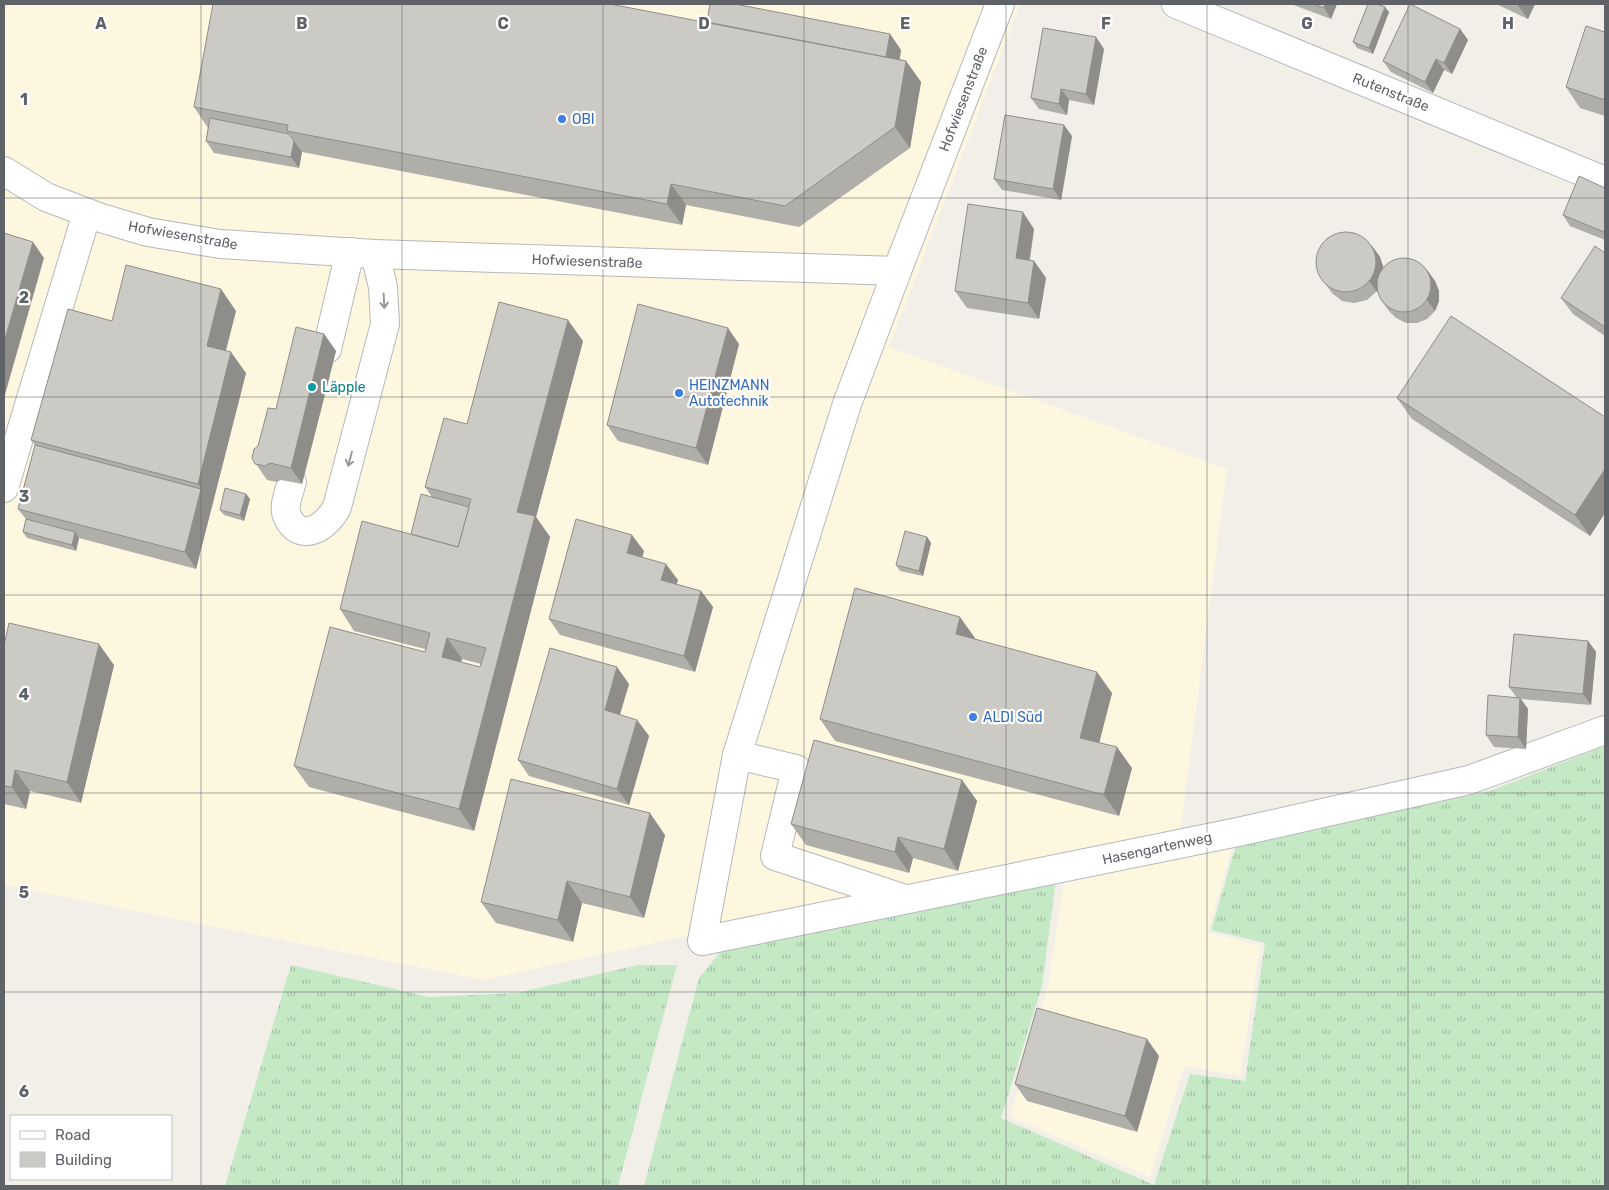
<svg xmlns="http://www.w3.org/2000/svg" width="1609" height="1190" font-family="Rubik,sans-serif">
	<defs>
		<pattern id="grass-tufts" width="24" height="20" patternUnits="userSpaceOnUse" patternTransform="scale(1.25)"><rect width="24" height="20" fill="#c5e8c5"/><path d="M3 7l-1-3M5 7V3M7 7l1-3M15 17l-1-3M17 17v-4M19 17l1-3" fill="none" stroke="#a3c0a4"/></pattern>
	</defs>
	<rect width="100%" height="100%" fill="#f1efe8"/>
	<!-- commercial -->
	<path fill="#fef7e0" d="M4,4H1020L889,347L1227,469L1177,857L1232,847L1208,932L1260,946L1240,1076L1184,1066L1150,1177L1010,1117L1048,986L1068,854L483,980L4,885Z"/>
	<!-- grass -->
	<g fill="url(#grass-tufts)">
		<path d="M1605,746V1186H644L699,978L721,951L1056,880L1042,986L1001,1118L1154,1185L1190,1074L1245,1081L1265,943L1211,930L1236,845L1490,791Z"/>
		<path d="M291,965L429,997L517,993L638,965H677L618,1186H225Z"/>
	</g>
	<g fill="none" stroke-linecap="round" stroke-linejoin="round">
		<defs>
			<g id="minor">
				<path d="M1176,4L1605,181"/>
				<path d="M4,171L46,197L101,218L148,232L220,244L375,254L897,271L1000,4"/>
				<path d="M897,271L847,404L737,755L702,941L1238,832L1469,780L1605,730"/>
				<path d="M327,349L350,252"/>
				<path d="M292,482C289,492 283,506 287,516C300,545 327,527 337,507L385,324L383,287L375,254"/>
				<path d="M4,488L87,213"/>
				<path d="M737,755L796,769L775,856L905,899"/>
			</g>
		</defs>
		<!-- minor casing -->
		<use href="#minor" stroke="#b5b8bc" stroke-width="30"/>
		<!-- minor -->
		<use href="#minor" stroke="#fff" stroke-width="28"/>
	</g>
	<!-- wall -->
	<g fill="#afaea9" fill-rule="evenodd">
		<path d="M1291,4H1337L1331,19Z"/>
		<path d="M1367,4H1377L1389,12L1373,54L1357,48L1353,42L1368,4Z"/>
		<path d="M1496,4H1535L1528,19Z"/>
		<path d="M707,22L890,34L901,50L900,59L906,61L921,82L910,148L799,227L686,205L682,225L302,152L299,168L214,153L206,141L208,128L194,107Z"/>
		<path d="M1460,29L1468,40L1452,74L1444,70L1433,93L1391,72L1383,61Z"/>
		<path d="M1605,32V116L1580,108L1566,87Z"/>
		<path d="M1104,49L1094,105L1069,100L1067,115L1039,109L1031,98Z"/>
		<path d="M1072,136L1061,200L1002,190L994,179Z"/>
		<path d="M1605,188V240L1570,226L1563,215Z"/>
		<path d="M1034,229L1030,260L1034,261L1046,278L1039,319L967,308L955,291Z"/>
		<path d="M1372,246L1380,257L1383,267L1427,270L1435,281L1439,291V301L1435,311L1427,319L1417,323H1406L1396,318L1389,311L1381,300L1377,291L1367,300L1354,303L1342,301L1332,293L1324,282Z"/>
		<path d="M1605,253V336L1573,314L1561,298Z"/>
		<path d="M236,311L226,351L246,373L196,569L79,538L76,551L27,538L23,532L26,519L18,509L35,445L31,440L112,321Z"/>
		<path d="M324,334L336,351L302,484L281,480L277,482L267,480L252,458L276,409Z"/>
		<path d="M583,341L536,517L550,537L474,831L309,787L294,766L425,652V649L354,631L340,609L411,534L432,497L425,487L467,424ZM462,659L481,664L480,667L461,662Z"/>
		<path d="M739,344L708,465L618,441L607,425Z"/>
		<path d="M1397,398L1605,417V513L1590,536L1412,419Z"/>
		<path d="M246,494L250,499L244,521L224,515L220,510Z"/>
		<path d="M927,537L931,543L923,576L900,571L896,565Z"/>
		<path d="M644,551L642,557L678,580L676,584L701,591L713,607L695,672L560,635L549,619Z"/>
		<path d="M975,638V639L1112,693L1099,743L1132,768L1119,816L835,741L820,719Z"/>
		<path d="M1588,641L1596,652L1591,705L1521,699L1528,709L1526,749L1494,747L1486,735L1517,698L1509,687Z"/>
		<path d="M4,645L114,665L81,803L30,791L26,809L4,804Z"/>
		<path d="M629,684L620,715L637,720L649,736L629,805L529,776L518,760Z"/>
		<path d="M962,780L977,801L958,871L913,858L909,873L806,845L791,824Z"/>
		<path d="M665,835L644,918L582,903L573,942L496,923L481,902Z"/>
		<path d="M1159,1056L1137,1132L1027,1101L1015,1084Z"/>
	</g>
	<!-- shaded-wall -->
	<g fill="#8f8d8a">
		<path d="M1325,4H1337L1331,19L1324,8Z"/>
		<path d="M1517,4H1535L1528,19Z"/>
		<path d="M1385,7L1389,12L1373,54L1369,48Z"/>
		<path d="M1460,29L1468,40L1452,74L1444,63Z"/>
		<path d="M890,34L901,50L896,77L885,61Z"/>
		<path d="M1096,37L1104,49L1094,105L1086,94Z"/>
		<path d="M1436,59L1444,70L1433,93L1425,82Z"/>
		<path d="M906,61L921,82L910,148L895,127Z"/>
		<path d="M1061,89L1069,100L1067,115L1059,104Z"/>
		<path d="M1064,125L1072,136L1061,200L1053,189Z"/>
		<path d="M294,141L302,152L299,168L291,157Z"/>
		<path d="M671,184L686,205L682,225L667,204Z"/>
		<path d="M1023,212L1034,229L1027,275L1016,258Z"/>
		<path d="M33,242L44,258L4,398V342Z"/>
		<path d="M1372,246L1380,257L1384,269L1383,281L1377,292L1369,281Z"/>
		<path d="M1034,261L1046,278L1039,319L1028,303Z"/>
		<path d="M1427,270L1435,281L1439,291V301L1435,311L1427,300Z"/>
		<path d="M221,289L236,311L221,367L207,346Z"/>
		<path d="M568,320L583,341L536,517L550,537L474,831L459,809L517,512Z"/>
		<path d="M728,328L739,344L708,465L696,448Z"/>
		<path d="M324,334L336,351L302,484L291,468Z"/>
		<path d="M231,352L246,373L196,569L185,552L201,489L198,484Z"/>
		<path d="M1605,469V513L1590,536L1575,515Z"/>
		<path d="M246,494L250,499L244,521L240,515Z"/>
		<path d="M75,532L79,538L76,551L72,545Z"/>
		<path d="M632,535L644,551L639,569L627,553Z"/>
		<path d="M927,537L931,543L923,576L919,571Z"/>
		<path d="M666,564L678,580L673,596L661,580Z"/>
		<path d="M701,591L713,607L695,672L684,656Z"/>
		<path d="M960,617L975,638L970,655L956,634Z"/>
		<path d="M447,638L462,659L457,679L442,657Z"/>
		<path d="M1588,641L1596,652L1591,705L1583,694Z"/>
		<path d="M99,644L114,665L81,803L67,782Z"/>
		<path d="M617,667L629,684L616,727L605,710Z"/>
		<path d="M1097,672L1112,693L1095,759L1080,738Z"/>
		<path d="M1520,698L1528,709L1526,749L1518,737Z"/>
		<path d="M637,720L649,736L629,805L617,789Z"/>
		<path d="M1117,747L1132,768L1119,816L1104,795Z"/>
		<path d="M15,770L30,791L26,809L12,787Z"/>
		<path d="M962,780L977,801L958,871L944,849Z"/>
		<path d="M650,813L665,835L644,918L630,897Z"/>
		<path d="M898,837L913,858L909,873L895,852Z"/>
		<path d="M567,881L582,903L573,942L558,920Z"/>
		<path d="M1147,1039L1159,1056L1137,1132L1125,1116Z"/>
	</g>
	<!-- building -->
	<g fill="#cccac5" stroke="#8f8d8a" fill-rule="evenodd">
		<path d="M213,4H610L906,61L895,127L785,206L671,184L667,204L287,131L288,125L194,107Z"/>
		<path d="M710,4H735L890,34L886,57L707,22Z"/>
		<path d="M1313,4H1325L1324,8Z"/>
		<path d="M1368,4H1377L1385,7L1369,48L1353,42Z"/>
		<path d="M1410,4L1460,29L1444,63L1436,59L1425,82L1383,61Z"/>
		<path d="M1586,26L1605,32V100L1566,87Z"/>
		<path d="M1043,28L1096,37L1086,94L1061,89L1059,104L1031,98Z"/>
		<path d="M1005,115L1064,125L1053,189L994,179Z"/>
		<path d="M210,118L289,134L294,141L291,157L206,141Z"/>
		<path d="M1579,176L1605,188V229L1604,232L1563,215Z"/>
		<path d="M968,204L1023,212L1016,258L1034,261L1028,303L955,291Z"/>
		<circle cx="1346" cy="262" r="30"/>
		<path d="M4,233L33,242L4,342Z"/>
		<path d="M1595,246L1605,253V327L1561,298Z"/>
		<circle cx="1404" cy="285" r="27"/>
		<path d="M126,265L221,289L207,346L231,352L198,484L31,440L68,309L112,321Z"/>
		<path d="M499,302L568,320L517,512L535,516L459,809L294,766L330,627L425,652L430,633L340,609L362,521L458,547L471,499L425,487L444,418L467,424ZM447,638L486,648L480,667L442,657Z"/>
		<path d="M638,304L728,328L696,448L607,425Z"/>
		<path d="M1451,316L1605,417V469L1575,515L1397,398Z"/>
		<path d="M296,327L324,334L291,468L270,463L265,466L255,464L252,458L254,449L258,446L268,408L276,409Z"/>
		<path d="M35,445L201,489L185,552L18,509Z"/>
		<path d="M225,488L246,494L240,515L220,510Z"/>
		<path d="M421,494L469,507L458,547L411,534Z"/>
		<path d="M26,519L75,532L72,545L23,532Z"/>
		<path d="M576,519L632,535L627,553L666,564L661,580L701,591L684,656L549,619Z"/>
		<path d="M905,531L927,537L919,571L896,565Z"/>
		<path d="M855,588L960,617L956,634L1097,672L1080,738L1117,747L1104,795L820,719Z"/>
		<path d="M9,623L99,644L67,782L15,770L12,787L4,786V645Z"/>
		<path d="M1514,634L1588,641L1583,694L1509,687Z"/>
		<path d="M550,648L617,667L605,710L637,720L617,789L518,760Z"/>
		<path d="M1488,695L1520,698L1518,737L1486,735Z"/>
		<path d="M814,740L962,780L944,849L898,837L895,852L791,824Z"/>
		<path d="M511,779L650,813L630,897L567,881L558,920L481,902Z"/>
		<path d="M1037,1008L1147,1039L1125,1116L1015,1084Z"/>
	</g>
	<!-- one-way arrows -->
	<defs><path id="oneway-shaft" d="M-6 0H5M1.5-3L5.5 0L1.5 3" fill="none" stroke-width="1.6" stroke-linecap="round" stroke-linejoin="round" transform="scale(1.25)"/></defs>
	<g stroke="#979a9d">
		<use href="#oneway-shaft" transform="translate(384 301) rotate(87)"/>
		<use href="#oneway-shaft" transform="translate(350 459) rotate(105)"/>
	</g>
	<!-- grid -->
	<path fill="none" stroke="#5f6368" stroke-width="1" stroke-opacity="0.55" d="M201,4V1186M402,4V1186M603,4V1186M804,4V1186M1006,4V1186M1207,4V1186M1408,4V1186M4,198H1605M4,397H1605M4,595H1605M4,793H1605M4,992H1605"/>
	<!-- markers -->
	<g fill="#3f7fe0" stroke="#fff" stroke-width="2">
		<circle cx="562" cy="119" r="5"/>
		<circle cx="679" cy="393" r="5"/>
		<circle cx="973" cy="717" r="5"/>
	</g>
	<circle fill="#0f9aa8" stroke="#fff" stroke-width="2" cx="312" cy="387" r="5"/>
	<g text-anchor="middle" stroke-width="4.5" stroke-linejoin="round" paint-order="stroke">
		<!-- street labels -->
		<g font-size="14" fill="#5f6368" stroke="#fff">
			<text transform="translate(1391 92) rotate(22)" y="5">Rutenstraße</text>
			<text transform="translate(963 99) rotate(-69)" y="5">Hofwiesenstraße</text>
			<text transform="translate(183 235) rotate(10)" y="5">Hofwiesenstraße</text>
			<text transform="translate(587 261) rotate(2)" y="5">Hofwiesenstraße</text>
			<text transform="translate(1157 848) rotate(-12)" y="5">Hasengartenweg</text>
		</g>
		<!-- shop labels -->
		<g font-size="14" fill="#366cbe" stroke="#fff" text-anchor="start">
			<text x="572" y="124">OBI</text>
			<text x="689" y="390">HEINZMANN<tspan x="689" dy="16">Autotechnik</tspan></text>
			<text x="983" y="722">ALDI Süd</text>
		</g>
		<!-- culture labels -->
		<g font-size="14" fill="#0d838f" stroke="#fff" text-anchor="start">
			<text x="322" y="392">Läpple</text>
		</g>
	</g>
	<g font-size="16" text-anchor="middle" font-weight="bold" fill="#5f6368" stroke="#fff" stroke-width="4.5" stroke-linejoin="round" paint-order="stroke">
		<text x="101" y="29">A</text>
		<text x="302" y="29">B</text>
		<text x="503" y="29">C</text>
		<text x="704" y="29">D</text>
		<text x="905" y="29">E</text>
		<text x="1106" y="29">F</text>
		<text x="1307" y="29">G</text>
		<text x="1508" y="29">H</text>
		<text x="24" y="105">1</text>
		<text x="24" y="303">2</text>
		<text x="24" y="502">3</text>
		<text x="24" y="700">4</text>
		<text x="24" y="898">5</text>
		<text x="24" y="1097">6</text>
	</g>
	<!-- border -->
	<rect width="1609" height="1190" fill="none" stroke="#5f6368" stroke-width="10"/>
	<!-- legend -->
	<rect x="10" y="1115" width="162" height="65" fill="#ffffff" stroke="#bfc1c3"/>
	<rect x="20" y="1131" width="25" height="8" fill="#ffffff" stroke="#bfc1c3"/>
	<text x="55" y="1140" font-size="15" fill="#5f6368">Road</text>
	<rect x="20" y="1152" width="25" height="15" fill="#cccac5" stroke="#bfc1c3"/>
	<text x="55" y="1165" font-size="15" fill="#5f6368">Building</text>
</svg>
